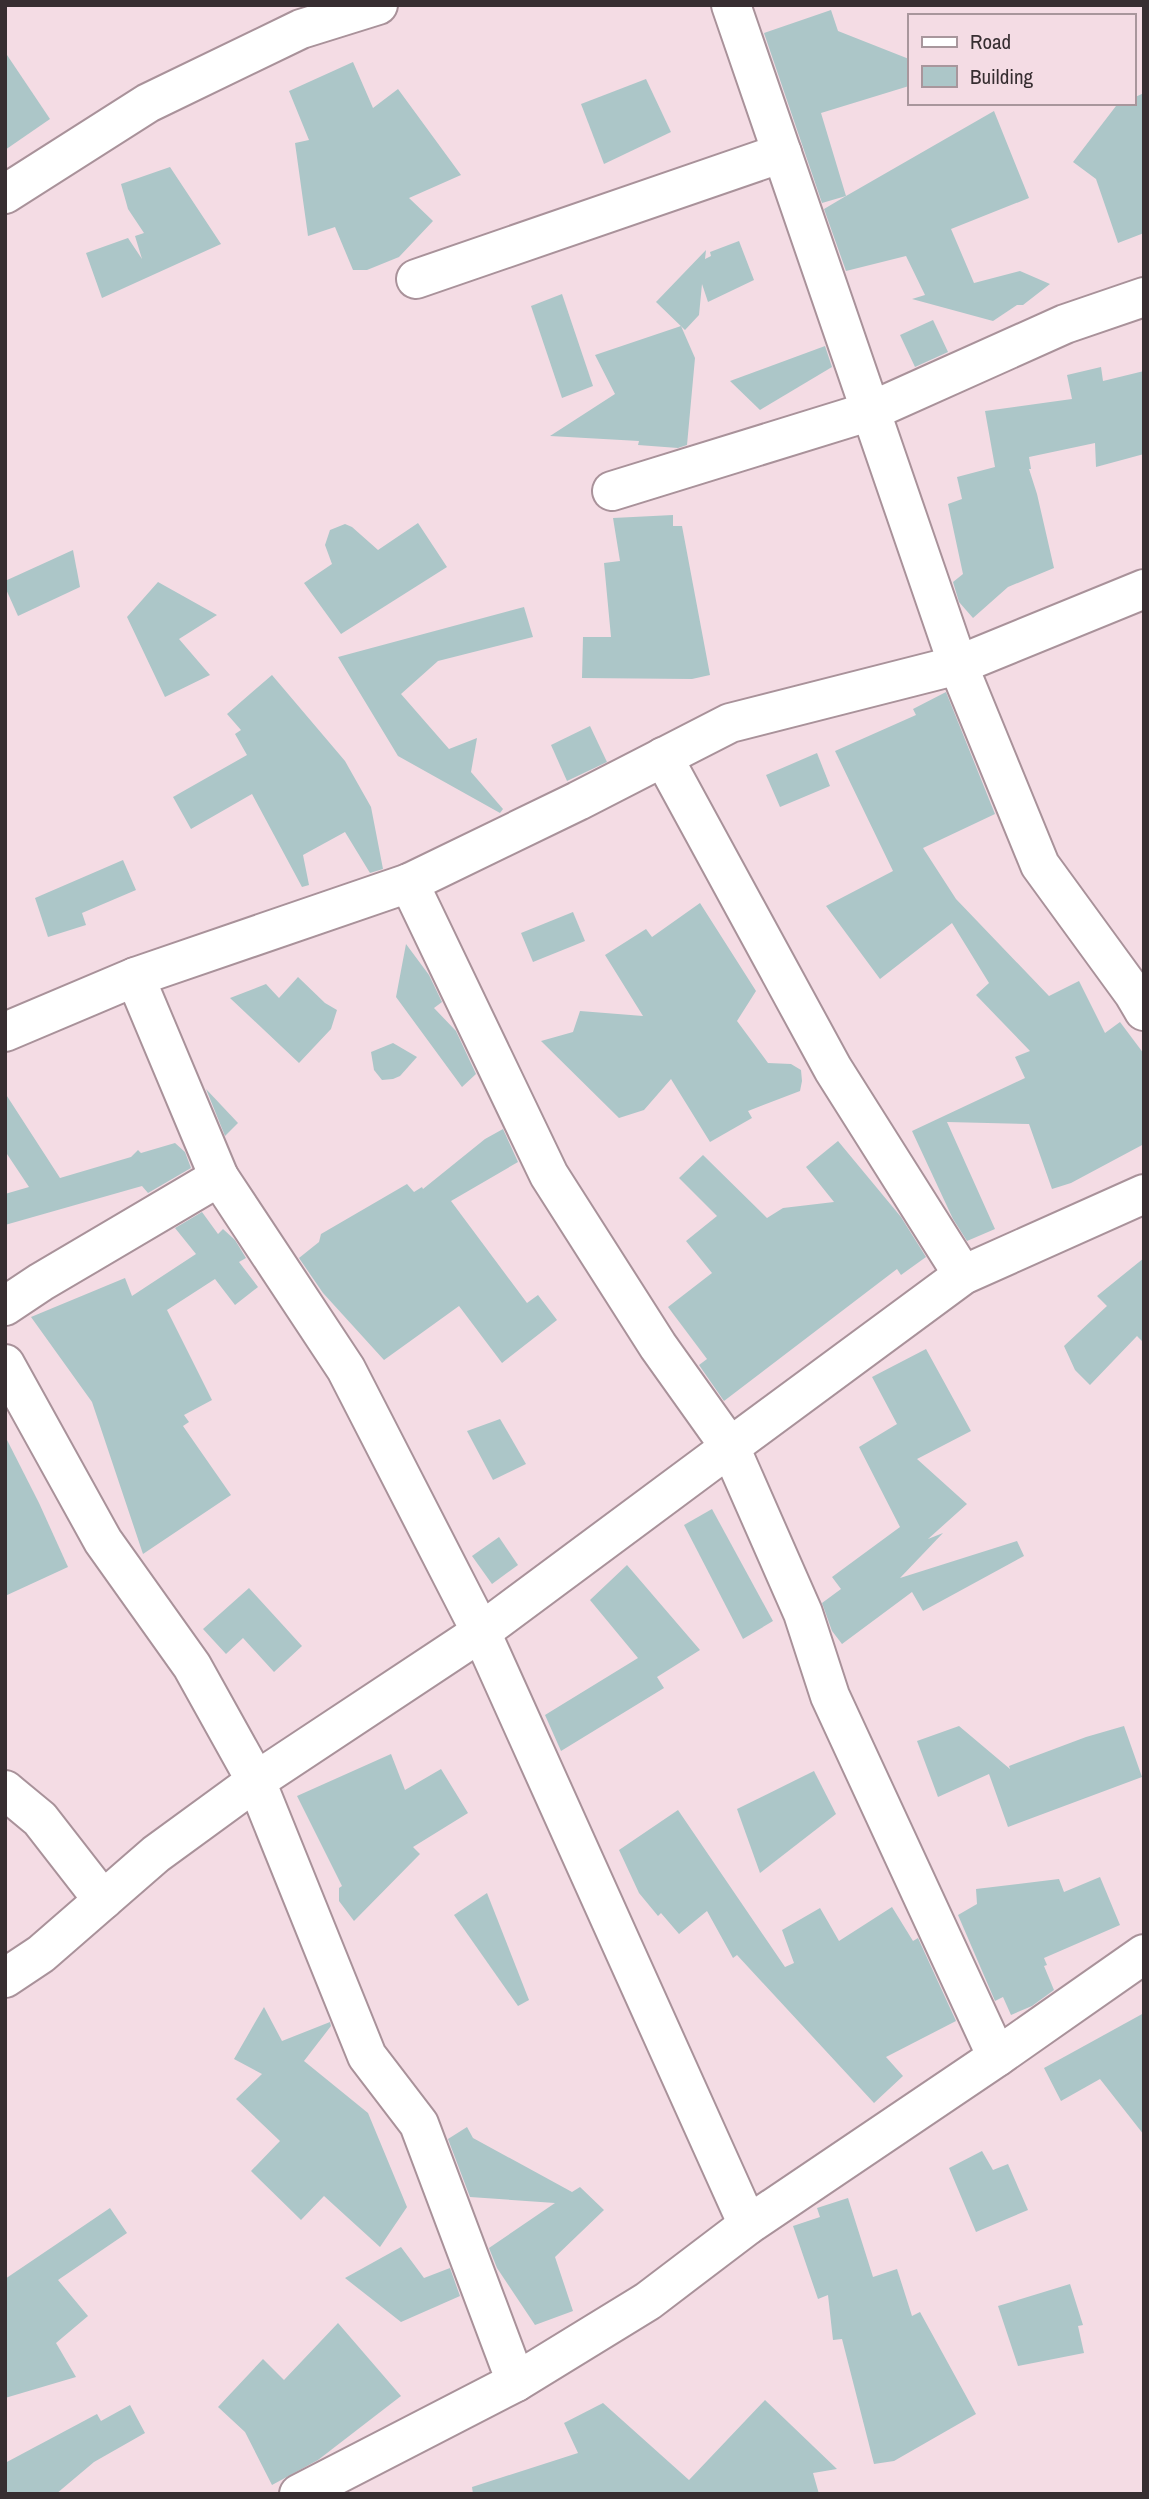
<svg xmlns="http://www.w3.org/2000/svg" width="1149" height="2499" font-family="'Archivo Narrow',sans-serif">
	<rect width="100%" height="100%" fill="#f4dce4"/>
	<!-- building -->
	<g fill="#acc6c8">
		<path d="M831,10L838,31L909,59V86L821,113L846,196L994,111L1029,198L951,229L974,283L1020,271L1050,284L1023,305H1017L993,321L912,299L925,295L906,256L846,271L824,209L846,196L822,203L764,33Z"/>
		<path d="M5,52L50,119L5,150Z"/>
		<path d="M353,62L373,108L398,89L461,175L409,198L433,221L399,257L367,270H353L335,227L308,236L295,143L309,140L289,91Z"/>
		<path d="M646,79L671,132L604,164L581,104Z"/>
		<path d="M1144,93V233L1118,243L1096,179L1073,162L1116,106L1122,103H1133V98Z"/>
		<path d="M170,167L221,244L102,298L86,253L128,238L142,259L135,236L144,233L128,209L121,184Z"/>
		<path d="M739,241L754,280L708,302L702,284L699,315L685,330L656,302L706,250L705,259L711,256L710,252Z"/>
		<path d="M562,294L593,386L562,398L531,306Z"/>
		<path d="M933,320L948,352L915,367L900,335Z"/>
		<path d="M681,326L695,358L687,445L678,448L638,445L639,441L550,436L615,394L595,355Z"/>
		<path d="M825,346L832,367L760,410L730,381Z"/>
		<path d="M1101,367L1103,381L1144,371V454L1096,467L1095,443L1029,457L1031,469H1029L1037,494L1054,568L1008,587L973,618L959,602L953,582L963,574L948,504L962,499L957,477L995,467L985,411L1072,399L1067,375Z"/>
		<path d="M673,515V526H682L710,675L692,679L582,678L583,637H611L604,563L620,561L613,518Z"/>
		<path d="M418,523L447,567L341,634L304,583L332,564L325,545L330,530L345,524L352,527L378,550Z"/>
		<path d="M73,550L80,587L18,616L5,587V581Z"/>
		<path d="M158,582L217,615L179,639L210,675L165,697L127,617Z"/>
		<path d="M524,607L533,637L438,661L401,694L449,749L477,738L471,772L503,809L500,813L398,756L338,657Z"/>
		<path d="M272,675L345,761L371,807L383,869L370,873L345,832L303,855L309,885L302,887L252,794L191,829L173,797L247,755L235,734L241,730L227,714Z"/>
		<path d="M946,692L995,814L923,848L956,899L1049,996L1079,981L1105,1033L1120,1022L1144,1054V1144L1071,1183L1052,1189L1029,1124L947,1122L995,1229L967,1241L953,1219L912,1131L1025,1078L1015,1057L1030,1051L976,995L989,983L952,923L880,979L826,906L893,871L835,751L916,715L913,709Z"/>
		<path d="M590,726L607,762L567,781L551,745Z"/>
		<path d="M817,753L830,786L780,807L766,775Z"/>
		<path d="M123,860L136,890L82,913L86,925L48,937L35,898Z"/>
		<path d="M700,903L756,991L737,1021L768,1063L791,1064L801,1070L802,1081L800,1091L748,1111L752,1118L710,1142L671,1079L644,1110L619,1118L541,1041L573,1032L580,1011L643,1016L605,955L646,929L652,937Z"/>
		<path d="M573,912L585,941L533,962L521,933Z"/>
		<path d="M406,944L429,975L442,1002L434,1008L456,1031L476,1074L462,1087L396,997Z"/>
		<path d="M298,977L325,1003L337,1010L331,1029L299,1063L230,998L266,984L279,998Z"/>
		<path d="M393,1043L417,1057L400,1076L393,1079L382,1080L374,1070L371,1052Z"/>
		<path d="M206,1089L238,1123L225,1136Z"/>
		<path d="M5,1093L60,1178L131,1157L138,1150L141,1153L175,1143L185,1152L191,1168L148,1193L142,1186L5,1225V1194L29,1187L5,1151Z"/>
		<path d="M503,1129L518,1162L451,1201L527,1303L538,1295L557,1320L502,1363L459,1306L384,1360L323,1293L299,1258L319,1242L321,1234L407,1184L414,1192L422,1187L423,1189L485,1139Z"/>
		<path d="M838,1141L901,1217L926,1257L901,1275L897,1269L724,1401L699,1365L707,1359L668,1307L712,1273L686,1241L717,1216L679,1178L703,1155L767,1218L783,1208L834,1202L806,1167Z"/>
		<path d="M202,1212L218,1234L223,1229L235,1240L246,1258L239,1262L258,1287L235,1305L215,1279L167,1310L212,1400L184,1415L189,1422L183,1426L231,1495L143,1554L92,1402L31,1317L125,1278L132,1296L196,1254L175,1228Z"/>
		<path d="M1144,1258V1343L1137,1336L1090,1385L1075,1370L1064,1346L1107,1306L1097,1296Z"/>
		<path d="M926,1349L971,1431L917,1459L967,1504L928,1539L943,1533L900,1578L1017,1541L1024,1556L923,1611L912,1592L842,1644L832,1631L822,1603L841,1589L832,1577L900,1527L859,1447L897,1424L872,1377Z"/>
		<path d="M500,1419L526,1464L493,1480L467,1431Z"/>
		<path d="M5,1436L39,1503L68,1567L5,1596Z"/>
		<path d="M712,1509L773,1621L743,1639L684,1525Z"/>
		<path d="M499,1537L518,1565L492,1584L472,1556Z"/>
		<path d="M627,1565L700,1650L657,1677L664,1688L561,1751L545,1715L638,1658L590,1600Z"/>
		<path d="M249,1588L302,1646L274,1672L243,1638L226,1654L203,1629Z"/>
		<path d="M959,1726L1010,1769L1009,1766L1086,1737L1124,1726L1142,1777L1008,1827L989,1774L938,1797L917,1741Z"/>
		<path d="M391,1754L405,1790L441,1769L468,1813L413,1847L420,1854L354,1921L339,1901V1888L342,1886L297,1796Z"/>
		<path d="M814,1771L836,1814L760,1873L737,1809Z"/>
		<path d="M678,1810L785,1967L794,1963L782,1930L820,1908L839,1941L892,1907L913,1941L918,1938L956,2021L886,2057L903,2076L874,2103L737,1955L733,1958L707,1911L679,1934L661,1913L658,1916L639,1893L619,1850Z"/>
		<path d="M1100,1877L1120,1925L1044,1958L1047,1965L1044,1966L1054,1990L1032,2006L1011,2015L1003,1997L995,2001L958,1915L977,1904L976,1889L1059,1879L1064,1892Z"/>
		<path d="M487,1893L529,2000L518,2006L454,1915Z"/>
		<path d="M264,2007L282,2041L330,2022L331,2026L304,2061L368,2113L407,2207L380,2247L324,2196L301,2220L251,2171L280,2141L236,2099L262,2074L234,2059Z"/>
		<path d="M1144,2013V2135L1100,2079L1061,2101L1044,2068Z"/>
		<path d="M467,2127L473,2138L572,2192L580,2187L604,2210L555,2257L573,2311L535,2325L497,2268L489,2248L555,2203L470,2197L448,2139Z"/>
		<path d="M982,2151L993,2170L1008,2164L1028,2210L976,2232L949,2168Z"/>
		<path d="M848,2198L873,2277L897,2269L912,2316L920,2312L976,2414L894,2461L874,2464L842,2339L833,2340L828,2295L818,2299L793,2226L820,2217L817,2208Z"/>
		<path d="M110,2208L127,2233L58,2280L88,2316L56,2343L76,2377L5,2398V2279Z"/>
		<path d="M401,2247L424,2278L450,2268L460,2296L401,2322L345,2278Z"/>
		<path d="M1070,2284L1083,2325L1078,2326L1084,2353L1018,2366L998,2306Z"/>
		<path d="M338,2323L401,2396L318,2460L272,2485L245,2432L218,2407L263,2359L284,2380Z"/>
		<path d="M765,2400L837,2469L813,2473L819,2494H473L472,2487L578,2453L564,2423L603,2403L689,2480Z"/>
		<path d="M130,2405L145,2433L94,2462L56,2494H5V2463L97,2414L101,2421Z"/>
	</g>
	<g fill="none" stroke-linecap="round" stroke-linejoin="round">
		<defs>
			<g id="street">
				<path d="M731,5L958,665L1040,865L1134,994L1144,1011"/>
				<path d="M5,194L148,103L301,29L378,5"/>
				<path d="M416,279L782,153"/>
				<path d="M612,491L871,411L1065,324L1144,297"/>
				<path d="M663,757L833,1069L963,1275"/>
				<path d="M5,1032L135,977L409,883L578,801L730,723L958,665L1144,589"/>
				<path d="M219,1177L346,1369L481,1632L748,2225"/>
				<path d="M5,1306L41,1282L219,1177L135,977"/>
				<path d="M5,1364L103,1541L192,1666L256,1781L156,1854L41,1954L5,1978"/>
				<path d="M5,1790L40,1819L103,1900"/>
				<path d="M997,2057L830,1696L803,1613L730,1447L963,1275L1144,1194"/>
				<path d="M516,2382L648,2301L748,2225L997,2057L1144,1954"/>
				<path d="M299,2494L516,2382L419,2124L367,2056L256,1781L481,1632L730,1447L658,1346L549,1175L409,883"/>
			</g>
		</defs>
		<!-- street casing -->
		<use href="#street" stroke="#a9929a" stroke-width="42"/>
		<!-- street -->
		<use href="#street" stroke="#fff" stroke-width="38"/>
	</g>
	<!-- border -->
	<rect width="1149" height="2499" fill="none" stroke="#372e31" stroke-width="14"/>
	<!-- legend -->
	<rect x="908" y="14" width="228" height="91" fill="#f4dce4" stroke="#a8969c" stroke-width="2"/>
	<rect x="922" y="37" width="35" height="10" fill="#ffffff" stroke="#a8969c" stroke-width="2"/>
	<text x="970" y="49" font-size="21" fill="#372e31">Road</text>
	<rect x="922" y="66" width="35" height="21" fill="#acc6c8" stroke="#a8969c" stroke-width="2"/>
	<text x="970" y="84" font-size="21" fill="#372e31">Building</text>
</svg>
